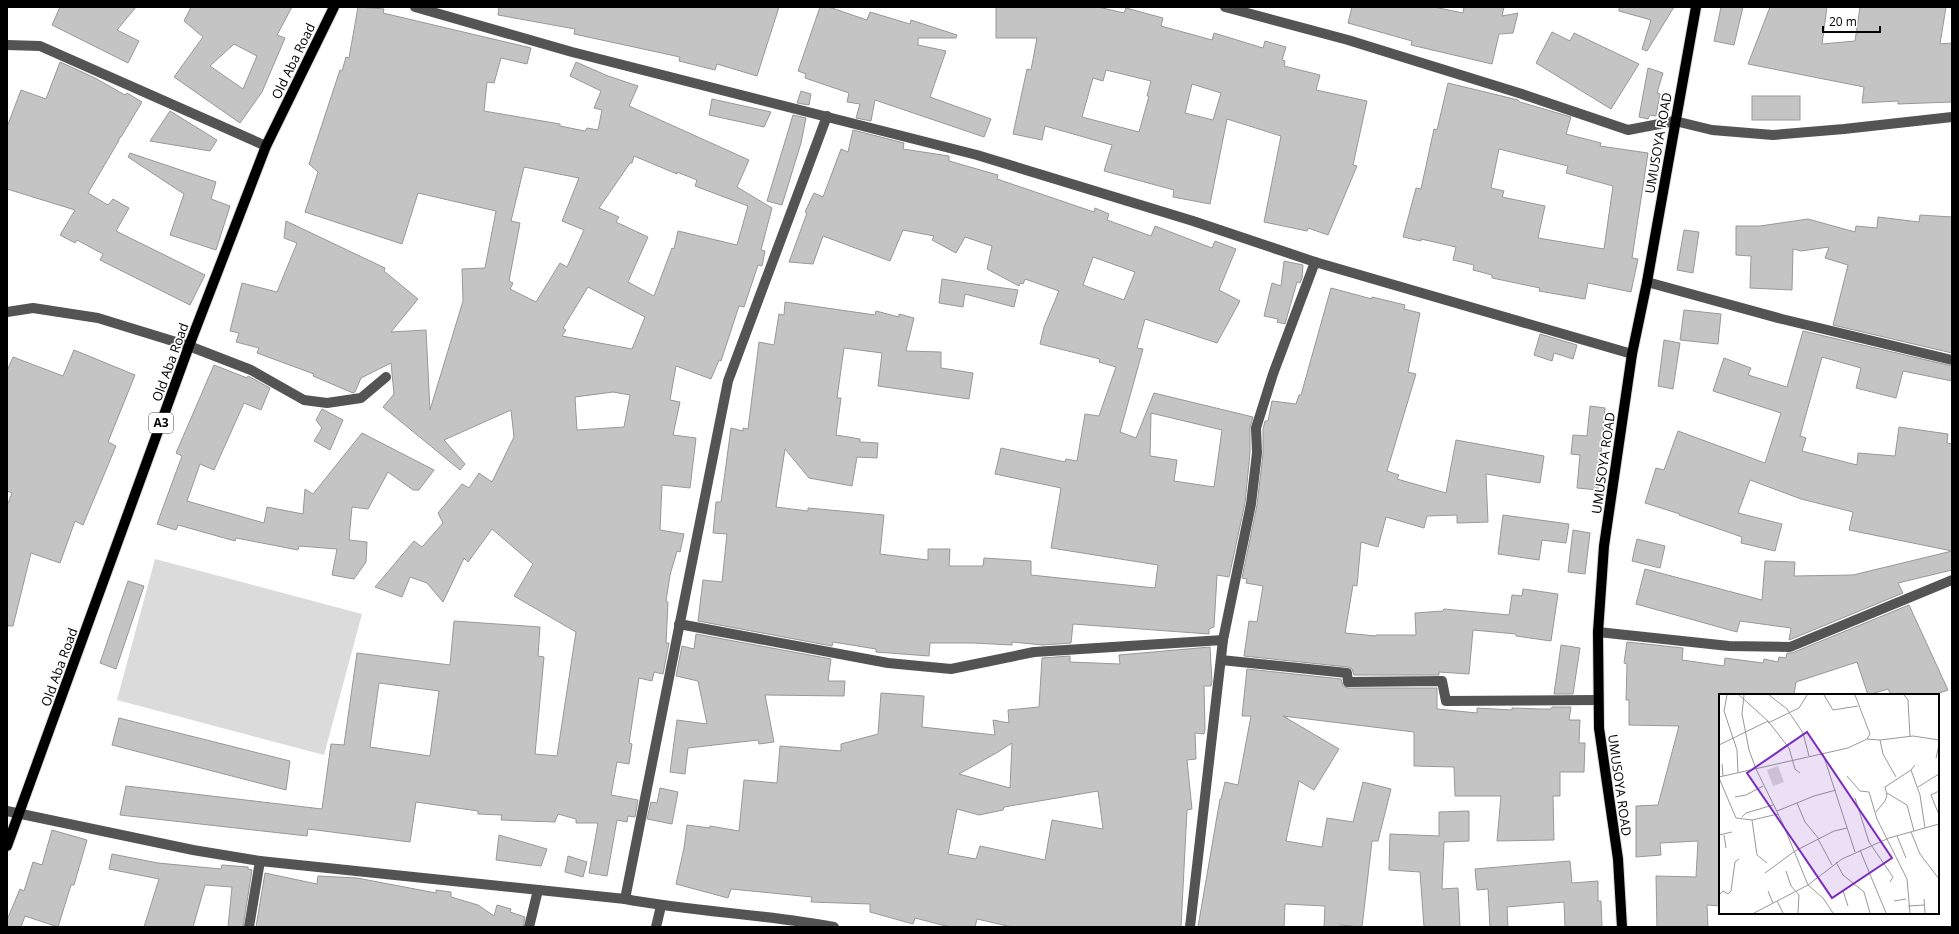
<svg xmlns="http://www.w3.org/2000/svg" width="1959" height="934" font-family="'Open Sans',sans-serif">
	<rect width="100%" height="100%" fill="#fff"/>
	<!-- green -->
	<path fill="#dbdbdb" d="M155,559L362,614L324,755L117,700Z"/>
	<!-- building -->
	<g fill="#c4c4c4" stroke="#989898" fill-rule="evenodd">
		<path d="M60,7H136L117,30L139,41L128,63L52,25Z"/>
		<path d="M191,7H292L277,35L285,38L262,92L240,123L174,77L203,37L184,21ZM234,44L257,56L243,89L210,66Z"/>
		<path d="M358,7L384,9L383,13L531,48L527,64L501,58L494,83L487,82L484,111L560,124V126L585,131L587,128L598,130L602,110L594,108L601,91L570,76L576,62L608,76L638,86L629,106L749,160L737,187L772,208L761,250L765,251L762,266L758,265L744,307L739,306L721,361L719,360L711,379L676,366L670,400L680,402L673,435L696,438L690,488L662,485L660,530L684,534L680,552L677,551L670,575L666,601L668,602L666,643H669L663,674L654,672L652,681L639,678L629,743L632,744L629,764L617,762L611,795L638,800L635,817L628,816L627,822L617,820L607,876L589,873L598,823H576V819L558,814L555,822L501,820L502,815L478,814V811L416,802L410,842L308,829L307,836L120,815L126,786L322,809L331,744L344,745L357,653L450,665L454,621L540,627L538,656L544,657L535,754L557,756L576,632L514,596L533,564L492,529L468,562L464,558L443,602L427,583L410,577L402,597L375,587L414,541L422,547L443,523L438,513L462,484L469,488L479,473L492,482L514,437L511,410L444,440L465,464L460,470L383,407L394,394L391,363L361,378L355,392L353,393L313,376L314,374L257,353L259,348L236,342L239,333L230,331L242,283L277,292L297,243L284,238L286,221L385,268L384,271L418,299L391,332L426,330L430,410L463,301L462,269L485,268L496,211L418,193L402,244L305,212L318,172L309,164L340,70L342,71L346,57L349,58ZM634,156L677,174V172L697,180L695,186L748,206L737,245L678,231L674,249L672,248L654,296L628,282L648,237L616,222L619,217L599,208L630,163H632ZM524,167L579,178L562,221L584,230L567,267L560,263L536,302L510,289L513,283L509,281L520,223L511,221ZM588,287L645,317L632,349L562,336L566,330L563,328ZM613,392L630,395L624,427L577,430L575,397ZM379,683L439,691L430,756L370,747Z"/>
		<path d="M499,7H779L757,76L717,64L715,70L679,61L680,57L574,34L575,29L498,15Z"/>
		<path d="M820,7H829L867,20L870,12L910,24L911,20L957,35L956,38H918V45L946,51L930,97L991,119L984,137L875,100L871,121L856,118L860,104L847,102L849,93L805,78L806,74L798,71Z"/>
		<path d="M996,7H1098L1124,13L1126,8L1163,18L1161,26L1212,40L1214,33L1263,48L1265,41L1286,47L1282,60L1285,61L1284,66L1320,75L1316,90L1367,101L1353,165L1357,166L1328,235L1308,228L1307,231L1264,222L1281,136L1227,119L1210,204L1173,197L1174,190L1104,171L1112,145L1045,126L1042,140L1013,134L1027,69L1031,70L1037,38H996ZM1106,70L1151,81L1147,96H1149L1139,132L1082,117L1093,78L1103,81ZM1192,84L1221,93L1213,120L1185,113Z"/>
		<path d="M1352,7H1434L1463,13L1464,7H1504L1502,16L1518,13L1513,33L1499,34L1492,64L1411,45L1412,41L1348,23Z"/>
		<path d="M1619,7H1674L1647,51L1642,49L1651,20L1619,11Z"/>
		<path d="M1721,7H1743L1734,45L1714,41Z"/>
		<path d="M1770,7H1827L1822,44L1855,41L1860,7H1946L1940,44L1952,43V102L1898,104V101L1862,103L1864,87L1748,64Z"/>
		<path d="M1552,32L1570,41L1574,33L1639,64L1611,109L1536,63Z"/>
		<path d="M60,62L95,78L125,95L127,93L142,102L121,137H120L118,142L88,193L108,205L113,199L129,208L116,231L205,275L190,305L100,260L103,254L77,240L75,243L60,235L75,210L7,189V127L21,90L46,99Z"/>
		<path d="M1648,68L1663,73L1657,93L1660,94L1656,116L1650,115L1648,119L1639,117Z"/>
		<path d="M1448,83L1518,100L1520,102L1571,117L1566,134L1601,143L1600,146L1648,153L1632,258L1638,259L1631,292L1588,283L1585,299L1539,291L1540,288L1492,278V275L1473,270L1474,265L1453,260L1456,247L1421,239V241L1403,237L1416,188L1421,189L1434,129L1437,130ZM1499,149L1568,166L1566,173L1613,186L1604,249L1538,238L1545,206L1502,197L1504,191L1491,188Z"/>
		<path d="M801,91L811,94L809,105L797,103Z"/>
		<rect x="1752" y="96" width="48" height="24"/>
		<path d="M712,99L771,112L764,127L709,115Z"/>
		<path d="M170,111L217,140L210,151L150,141Z"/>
		<path d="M793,115L806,118L801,143L782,205L767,201Z"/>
		<path d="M853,130L904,143L903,149L949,156V161L998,175L997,179L1094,212L1095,208L1109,214L1107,220L1151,236L1155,226L1212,248L1215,241L1236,249L1219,290L1240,301L1217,343L1145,319L1137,348L1143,349L1120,432L1136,438L1154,393L1253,417L1250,428V453L1245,503L1229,577L1217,575L1214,627L1209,629V634L1073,624L1071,643L1043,645L1012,642V645L974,643H930L929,656L876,652V649L833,642L832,646L698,621L703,580L722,582L727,534L713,533L716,502H721L731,428L743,431V428L748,429L759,342L774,345L779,314L784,315L785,302L875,315L876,311L899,317V314L914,318L906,351L941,352V368L973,373L969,399L878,386L882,353L844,348L837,398H841L836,435L860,439V442L878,443L877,458L857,457L852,486L809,478L785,449L776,507L808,511V508L884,515L880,554L928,560V549H950L949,566H983L984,558L1031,561V575L1155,588L1158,565L1051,548L1061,488L995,474L1001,448L1065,462L1066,459L1077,461L1085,414L1099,416L1116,367L1099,362L1100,359L1040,344L1044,327L1059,291L1025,279L1023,284L1020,283L1019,286L987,269L992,246L965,237L956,253L932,240L934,236L903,230L890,261L823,236L813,264L789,262L807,213L805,212L814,193L823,197L841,149L848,152ZM1093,257L1135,272L1124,300L1083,285ZM1151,413L1222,430L1214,487L1174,481L1177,460L1150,456Z"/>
		<path d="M130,153L216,182L211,199L230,206L216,250L170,235L184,194L128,157Z"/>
		<path d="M1920,215L1952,217V353L1833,325L1848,265L1825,258L1829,247L1801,251L1793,249L1792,290L1750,288L1751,256L1736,255V226H1760L1808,219L1855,232L1856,226L1877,228L1878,217L1919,222Z"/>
		<path d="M1684,230L1699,232L1693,273L1677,270Z"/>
		<path d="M1284,261L1303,265L1302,278L1300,283L1297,282L1285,324L1277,322L1278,319L1264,316L1272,283L1281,286Z"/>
		<path d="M942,279L967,283L1018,290L1014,307L965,294L963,307L939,303Z"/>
		<path d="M1331,288L1372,299V297L1405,305L1404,309L1420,313L1408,372L1416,374L1387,471L1399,475L1397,479L1446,493L1456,440L1544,456L1540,483L1486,474L1488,522L1457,523V515L1427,516L1424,528L1386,517L1378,547L1361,542L1357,586L1353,585L1345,633L1376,636V635H1416L1415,613L1443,611L1444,609L1509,615L1512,595L1522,596L1523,589L1558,594L1551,641L1516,636V634L1473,630L1469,674L1439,672V675H1354L1352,669L1348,667L1244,656L1249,621L1257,622L1263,586L1246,583L1247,579L1242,578L1257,505L1263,454V429L1265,421H1268L1272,401L1296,404L1299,395H1301Z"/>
		<path d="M1684,310L1721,314L1718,344L1680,340Z"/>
		<path d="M1803,331L1952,366V381L1903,371L1896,398L1856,388L1861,368L1822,357L1800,436L1806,438L1802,451L1857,465L1858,453L1895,456L1899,427L1948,434L1947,443L1952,444V551L1849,530L1853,512L1801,499L1750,480L1738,513L1782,524L1775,551L1741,543L1742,537L1679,515L1680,514L1645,503L1656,468L1664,470L1678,431L1765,463L1781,413L1713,391L1724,358L1751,368L1748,375L1787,387Z"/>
		<path d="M1540,334L1577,345L1573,359L1554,353L1552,361L1534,355Z"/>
		<path d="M1664,340L1680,343L1673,389L1658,386Z"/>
		<path d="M74,350L135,375L108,442L116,446L83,525L75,521L60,563L31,553L13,626H7V506L12,493L7,491V371L13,357L63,376Z"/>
		<path d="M214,365L247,378L248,376L270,388L261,410L244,403L214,470L200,464L187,501L264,523L267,507L303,514L305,489L313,494L362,433L434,470L419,490H413L388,472L368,509L352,507L349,540L367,542L366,562L354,579L332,575L337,549L299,546L298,550L236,538L235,541L178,525L176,530L157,524L182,456L176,453Z"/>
		<path d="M1590,406L1605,408L1598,490L1577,488L1580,455L1571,454L1573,435L1587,436Z"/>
		<path d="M322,409L343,420L330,450L314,441L322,428L316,420Z"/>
		<path d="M1503,515L1569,524L1566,543L1542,540L1539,560L1498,554Z"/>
		<path d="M1573,530L1590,533L1585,574L1568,572Z"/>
		<path d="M1637,539L1665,546L1660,568L1632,561Z"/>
		<path d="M1952,551V570L1898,583L1903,593L1789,640L1791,628L1740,621L1737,632L1636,604L1645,569L1762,600L1765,561L1795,562L1794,576L1853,575Z"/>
		<path d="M128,581L144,586L116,669L100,663Z"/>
		<path d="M1909,605L1948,690L1934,695H1891L1888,689L1868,695L1857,662L1796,682L1794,695H1720V906L1707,905L1708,927H1657L1656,876L1696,877L1698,841L1660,843L1661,855L1636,857V806L1658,805L1679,726L1629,725V700H1626L1627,664L1624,663L1627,642L1683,648L1682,660L1724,666L1725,658L1763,663L1764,659L1778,662L1779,657L1786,658L1787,653H1792Z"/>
		<path d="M696,634L831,659L828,681H845L844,696L765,695L774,742L759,744L758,740L688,748L685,774L670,772L677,720L707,724L698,681L676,676L682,646L694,649Z"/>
		<path d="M1561,645L1580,648L1573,694H1554Z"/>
		<path d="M1210,647L1212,682L1211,686H1204L1205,730L1204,734L1195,733L1196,759L1187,760L1192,809L1187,810L1181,927H1012L977,919L975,927H950L915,918L913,924L870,912V904L811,902L812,897L731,889L728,898L676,884L684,848L687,825L710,828V826L739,831L744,780L777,783L780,746L841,751V744L878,734L881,693L924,696L922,727L995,735L993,720L1009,723L1008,710L1039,707L1042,658L1070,656V662L1120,664L1119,655ZM1012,743L1010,788L959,774L998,752ZM1098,791L1103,829L1052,820L1045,860L980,846L976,859L948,854L957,809L979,815L1003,810L1004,807Z"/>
		<path d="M1247,669L1341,679L1343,686L1348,688H1437V709L1477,713V708L1512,710V708L1542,709H1551L1552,707H1571L1569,720H1580L1579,743H1585L1584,772H1560V796H1553L1554,840L1497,841L1501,796H1455L1454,767L1414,766V732L1283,716L1339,749L1314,790L1299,781L1286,841L1322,847L1327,818L1353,822L1363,782L1391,789L1378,841H1372L1362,927L1340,925V927H1324L1325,906L1285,904L1284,927H1198L1220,799H1221L1225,782L1238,785L1251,716H1242Z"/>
		<path d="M119,718L290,761L286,790L112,745Z"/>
		<path d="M660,788L678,792L672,824L647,819L651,802L657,803Z"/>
		<path d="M1469,811V841L1444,842L1442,889L1458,888L1460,927H1424L1420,872L1389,870L1390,834L1439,836V812Z"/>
		<path d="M52,830L87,840L74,885H71L58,927L25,916L21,927H7V920L20,889L24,891L33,862L42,865Z"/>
		<path d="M499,835L547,849L541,866L496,860Z"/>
		<path d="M112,854L158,863L221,869L222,865L248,867V869L252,870L243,927H228L232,887L205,885L193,927H144L159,879L109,869Z"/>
		<path d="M568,856L587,862L583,877L565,872Z"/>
		<path d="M1570,861L1572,883L1598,881V901H1601L1602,927H1565L1564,902L1507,907L1508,927H1490L1488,889L1477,890L1475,869Z"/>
		<path d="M265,873L317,884L318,876L357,878L436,893V890L451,892V897L478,905L494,916L497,905L511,909L510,912L525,917L523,927H256Z"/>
	</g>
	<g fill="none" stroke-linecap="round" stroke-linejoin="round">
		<defs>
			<g id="major">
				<path d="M7,846L189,346L266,146L334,7"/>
				<path d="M1622,927L1618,859L1599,728L1598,632L1604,546L1632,354L1647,282L1696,7"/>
			</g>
		</defs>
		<!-- major casing -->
		<use href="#major" stroke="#dbdbdb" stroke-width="12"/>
		<!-- minor -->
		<g stroke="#545454" stroke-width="10">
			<path d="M415,7L572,52L977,155L1193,221L1315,262L1632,354"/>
			<path d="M1225,7L1348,40L1522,94L1628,130L1675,121L1712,130L1773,135L1844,129L1952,117"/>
			<path d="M7,45L40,46L266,146"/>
			<path d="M1647,282L1782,319L1952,360"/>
			<path d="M7,312L33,308L98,318L189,346L251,370L304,400L327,403L361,398L386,377"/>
			<path d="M679,624L888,663L951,669L1034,652L1223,640"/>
			<path d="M1598,632L1729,646L1790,647L1952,580"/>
			<path d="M1221,660L1347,673L1348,682L1442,681L1446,701L1598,700"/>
			<path d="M7,811L193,850L260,861L625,899C694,912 765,914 834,927"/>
			<path d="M625,899L728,381L827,116"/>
			<path d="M249,927L260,861"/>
			<path d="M529,927L538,890"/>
			<path d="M656,927L661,906"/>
			<path d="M1190,927L1223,640L1251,504L1257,453L1256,428L1273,374L1315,262"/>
		</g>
		<!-- major -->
		<use href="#major" stroke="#000" stroke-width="10"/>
	</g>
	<g text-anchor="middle" stroke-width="3.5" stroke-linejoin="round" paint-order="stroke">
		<!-- shield labels -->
		<rect fill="#fff" stroke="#4c4c4c" stroke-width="1" x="149" y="413" width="24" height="20" rx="3"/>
		<g font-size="12" font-weight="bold" fill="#000">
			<text x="161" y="427">A3</text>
		</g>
		<!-- street labels -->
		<g font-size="13" fill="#000" stroke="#fff">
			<text transform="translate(293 61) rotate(-64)" y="5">Old Aba Road</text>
			<text transform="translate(1658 143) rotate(-80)" y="5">UMUSOYA ROAD</text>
			<text transform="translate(170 362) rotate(-70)" y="5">Old Aba Road</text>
			<text transform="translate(1603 463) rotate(-82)" y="5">UMUSOYA ROAD</text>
			<text transform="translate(59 667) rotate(-70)" y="5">Old Aba Road</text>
			<text transform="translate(1620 785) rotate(82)" y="5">UMUSOYA ROAD</text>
		</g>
	</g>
	<!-- overview -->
	<g transform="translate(1719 694)">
		<rect width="220" height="220" fill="#fff"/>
		<path d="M59,72L65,88L54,92L48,76Z" fill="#dbdbdb"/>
		<path fill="none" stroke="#999" stroke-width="1" d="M8,1L5,17L18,56L19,79M20,1L49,27L70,54L76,75L81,79M25,1L23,20L30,56L37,75L64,130L89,191L104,204L114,219M50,1L68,15L84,39L90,62M105,1L114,16L139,12M136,1L151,40L148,45M185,1L189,6L191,42M49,29L80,14L88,1M161,46L164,60L177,83M0,51L49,27M104,60L136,158M217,64L220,51M3,70L4,82M192,76L201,101L206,134M128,82L141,97L150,98L158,125L188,185L191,219M0,83L129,54L148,45L161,46L194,42L220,46M0,84L17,124L33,126L59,120M199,93L220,80M220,97L212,101L220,121M168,99L188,111L195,137M16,103L27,101L44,92M136,104L150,148L174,183L171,188M78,109L86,128L100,145M58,117L95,102L117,96M157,118L166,107L168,101L166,93L192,76L196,71M23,123L27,119L54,111M33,126L38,161L48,169M192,138L201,160L220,185M0,141L13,138M5,141L7,154M178,142L187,164M99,145L113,171M141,156L167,219M117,168L124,181L145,198L151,219M67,177L72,192L80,201L79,219M46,179L76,157L115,137L128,134M49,197L54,209M0,201L4,197L9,200L12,197L16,168L20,165M205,205L206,219M58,207L64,219M175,207L187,205M129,212L124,197L136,189M189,212L206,211M35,219L89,191L123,165L170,144L220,130"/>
		<path fill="#7b2cbf" fill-opacity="0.15" stroke="#7b2cbf" stroke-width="2" d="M88,38L173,164L113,204L28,79Z"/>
		<rect width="220" height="220" fill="none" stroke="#000" stroke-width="2"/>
	</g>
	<!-- border -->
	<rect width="1959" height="934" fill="none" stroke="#000000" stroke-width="16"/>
	<!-- scale -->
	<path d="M1823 26v6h57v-6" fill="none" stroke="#000000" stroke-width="2"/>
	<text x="1829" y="26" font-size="12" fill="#000000" stroke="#ffffff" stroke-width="3" paint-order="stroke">20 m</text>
</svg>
